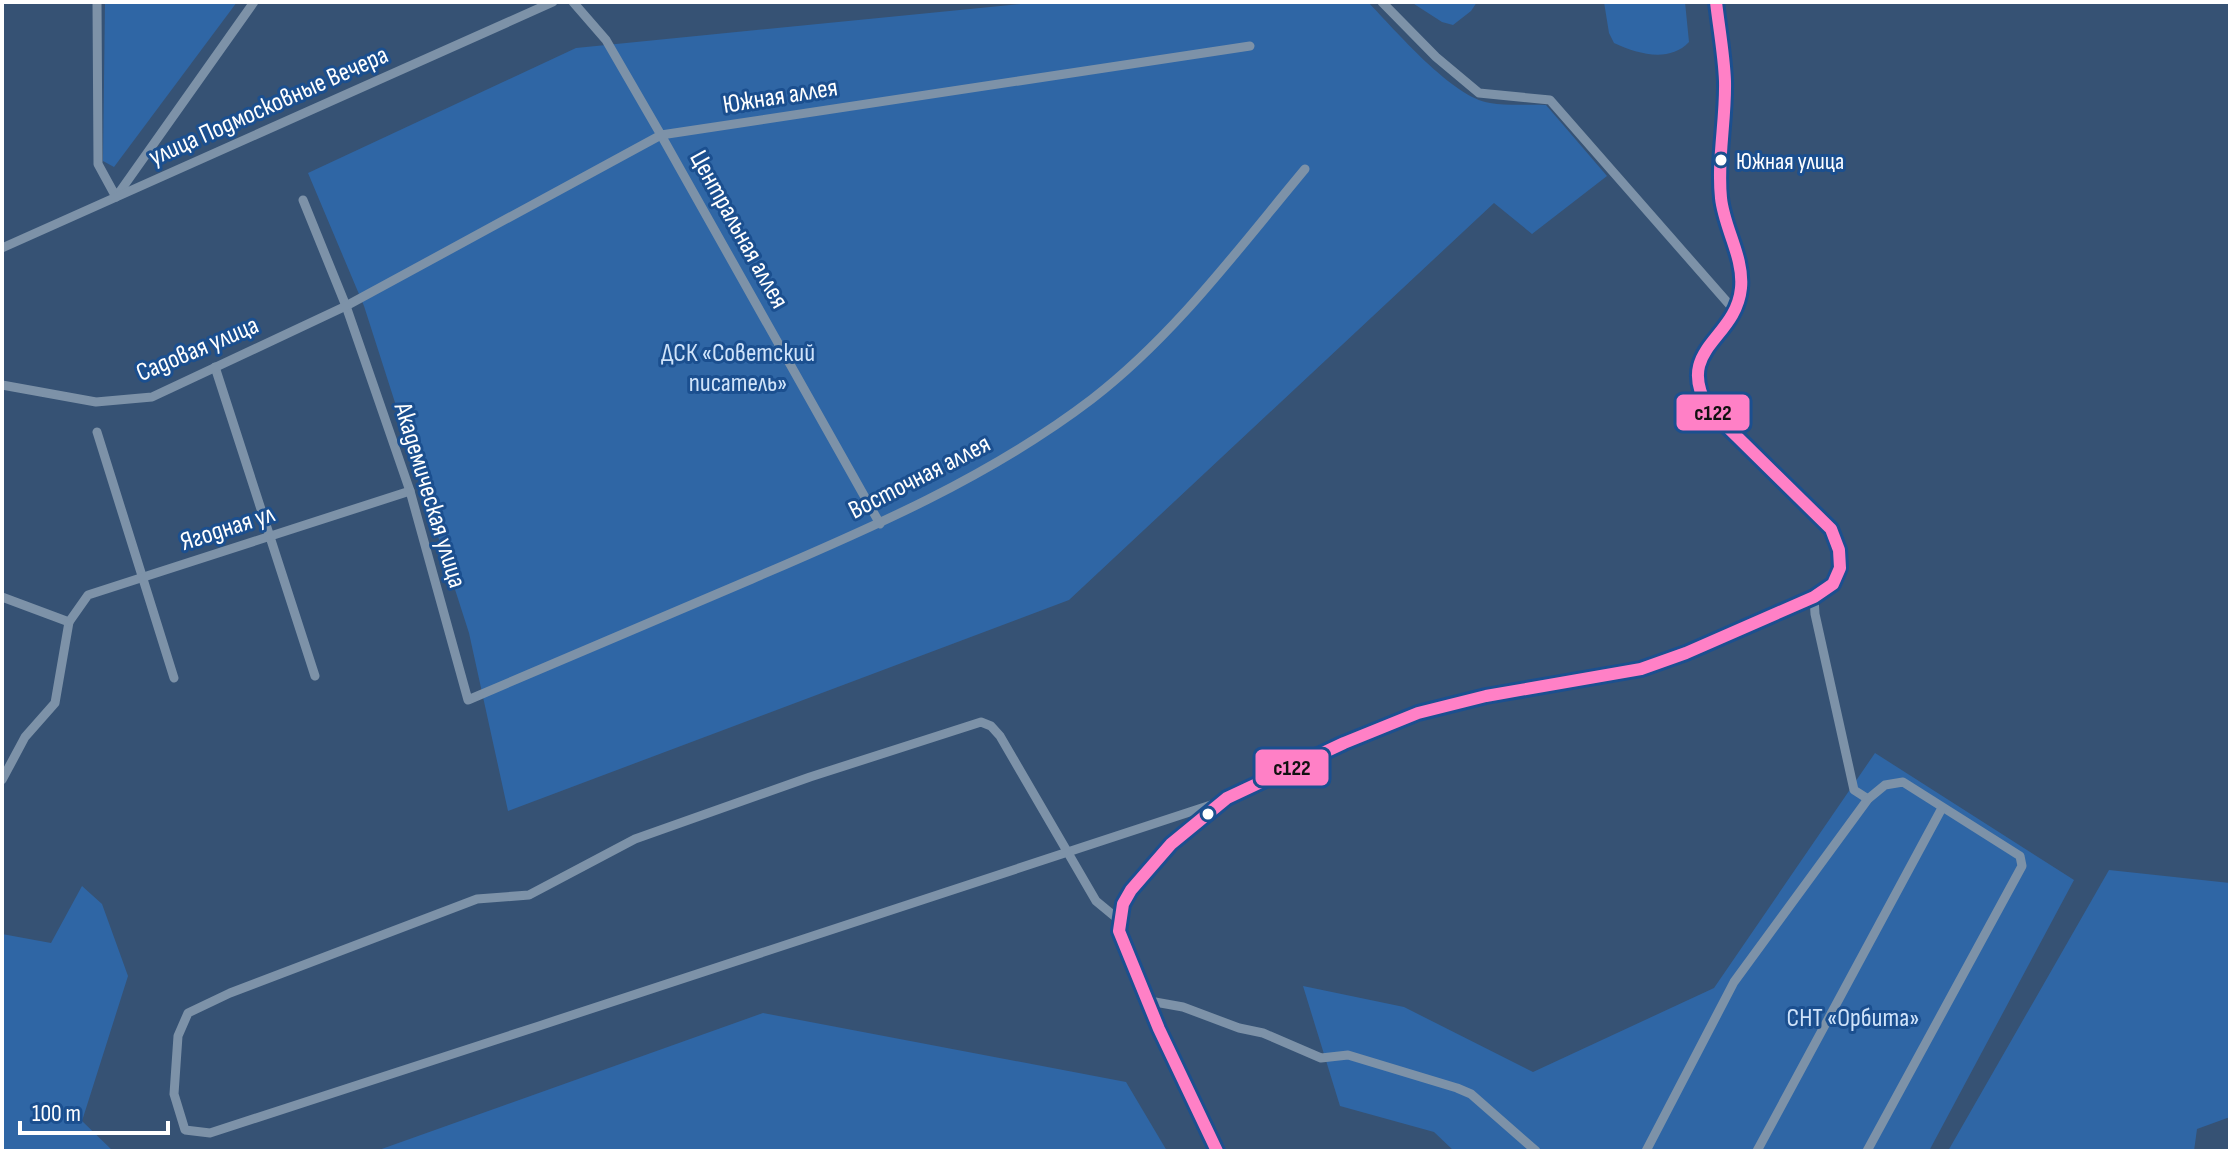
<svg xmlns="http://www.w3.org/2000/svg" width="2232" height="1153" font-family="'Sofia Sans Condensed',sans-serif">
	<rect width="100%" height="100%" fill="#365274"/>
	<!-- green -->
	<g fill="#2f66a5">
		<path d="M105,2H237L114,167L103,161Z"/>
		<path d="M1040,2H1368C1395,30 1453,98 1490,103C1508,106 1528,104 1546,105L1607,176L1532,234L1494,203L1069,600L508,811L469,633L364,306L308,173L576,48Z"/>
		<path d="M1411,2H1477L1471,11L1453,25L1442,22Z"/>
		<path d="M1604,2H1685L1689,42C1669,63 1638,54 1614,43L1609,33Z"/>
		<path d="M1875,753L2074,880L1929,1151H1454L1434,1132L1340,1106L1303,986L1404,1007L1533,1072L1714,988Z"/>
		<path d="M2109,870L2230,883V1117L2197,1129L2194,1151H1948Z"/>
		<path d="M82,886L102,904L128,976L82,1121L113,1151H2V934L51,943Z"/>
		<path d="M763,1013L1126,1082L1167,1151H376Z"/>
	</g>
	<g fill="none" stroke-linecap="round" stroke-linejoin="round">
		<!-- minor -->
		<g stroke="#7d92a8" stroke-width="9">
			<path d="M97,2L98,164L116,197L254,2"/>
			<path d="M573,2L606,40L661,135L880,524"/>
			<path d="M1382,2L1436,57L1479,93L1550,100L1735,311"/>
			<path d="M303,200L346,306L410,491L468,700C563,660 657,619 752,579C869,529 990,477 1092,399C1175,335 1239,248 1305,169"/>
			<path d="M2,248L553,2"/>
			<path d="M215,367L315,676"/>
			<path d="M2,385L96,402L152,397L346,306L661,135L1250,46"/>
			<path d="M97,432L174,678"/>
			<path d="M2,597L69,622L55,703L25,737L2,780"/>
			<path d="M1814,597L1815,614L1854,790L1868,799"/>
			<path d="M69,622L88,595L410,491"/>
			<path d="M1119,920L1096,901L1000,736L991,726L981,722L810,777L635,839L529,895L477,899L230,993L188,1013L178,1036L174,1094L185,1130L210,1133C546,1024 882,914 1217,803"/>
			<path d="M1146,998L1155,1002L1183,1007L1239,1028L1263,1033L1321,1058L1348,1055L1457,1088L1471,1094L1536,1151"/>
			<path d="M1646,1151L1734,982L1868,799L1885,785L1903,782L2020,856L2022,866L1867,1151"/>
			<path d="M1757,1151L1942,808"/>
		</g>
		<!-- tertiary -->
		<path stroke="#7d92a8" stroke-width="12" d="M1217,1151L1159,1029L1119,931L1123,904L1131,890L1171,844L1227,798L1344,743L1418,713L1486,696L1641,669L1686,653L1814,597C1848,581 1845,558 1831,529L1708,408C1669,358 1737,335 1741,289C1743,259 1724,228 1721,198C1717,159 1725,121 1725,82C1724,55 1719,28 1716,2"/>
		<defs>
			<path id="bus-1" d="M1217,1151L1159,1029L1119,931L1123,904L1131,890L1171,844L1227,798L1344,743L1418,713L1486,696L1641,669L1686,653L1814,597L1833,584L1840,568L1839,550L1831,529L1708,408C1674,348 1736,340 1741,288C1744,257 1724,228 1721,198C1717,159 1726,120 1725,81C1724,55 1719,28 1716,2"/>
		</defs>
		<!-- bus-1 casing -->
		<use href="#bus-1" stroke="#1b4f8f" stroke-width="18"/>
		<!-- bus-1 -->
		<use href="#bus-1" stroke="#ff80c6" stroke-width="12"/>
	</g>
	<!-- markers -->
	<g fill="#fff" stroke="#1b4f8f" stroke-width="3">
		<circle cx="1721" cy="160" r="7"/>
		<circle cx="1208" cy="814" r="7"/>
	</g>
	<g text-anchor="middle" stroke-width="6" stroke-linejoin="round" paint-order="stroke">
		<!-- bus labels -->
		<g font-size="24" fill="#fff" stroke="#1b4f8f" text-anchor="start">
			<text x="1736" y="169">Южная улица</text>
		</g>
		<!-- street labels -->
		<g font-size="26" fill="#fff" stroke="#1b4f8f">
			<text transform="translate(780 95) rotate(-9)" y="9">Южная аллея</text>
			<text transform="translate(268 105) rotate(-24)" y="9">улица Подмосковные Вечера</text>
			<text transform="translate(740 229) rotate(61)" y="9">Центральная аллея</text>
			<text transform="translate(197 348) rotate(-23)" y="9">Садовая улица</text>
			<text transform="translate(919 476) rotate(-27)" y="9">Восточная аллея</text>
			<text transform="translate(431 495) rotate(73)" y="9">Академическая улица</text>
			<text transform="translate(227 527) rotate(-18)" y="9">Ягодная ул</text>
		</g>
		<!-- park labels -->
		<g font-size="26" fill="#cfe3fa" stroke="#1b4f8f">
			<text x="738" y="361">ДСК «Советский<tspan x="738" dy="30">писатель»</tspan></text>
			<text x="1853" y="1026">СНТ «Орбита»</text>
		</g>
	</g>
	<g stroke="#1b4f8f" stroke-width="3">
		<rect x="1675" y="393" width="76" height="39" rx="8" fill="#ff80c6"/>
		<rect x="1254" y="748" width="76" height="39" rx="8" fill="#ff80c6"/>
	</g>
	<g font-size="22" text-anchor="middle" font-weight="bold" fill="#111">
		<text x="1713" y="420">с122</text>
		<text x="1292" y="775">с122</text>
	</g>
	<!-- border -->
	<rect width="2232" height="1153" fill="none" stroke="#ffffff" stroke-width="8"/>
	<!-- scale -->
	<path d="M20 1121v12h148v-12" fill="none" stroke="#ffffff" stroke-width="4"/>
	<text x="32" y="1121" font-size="24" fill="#ffffff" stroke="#1b4f8f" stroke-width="6" paint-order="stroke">100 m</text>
</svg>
